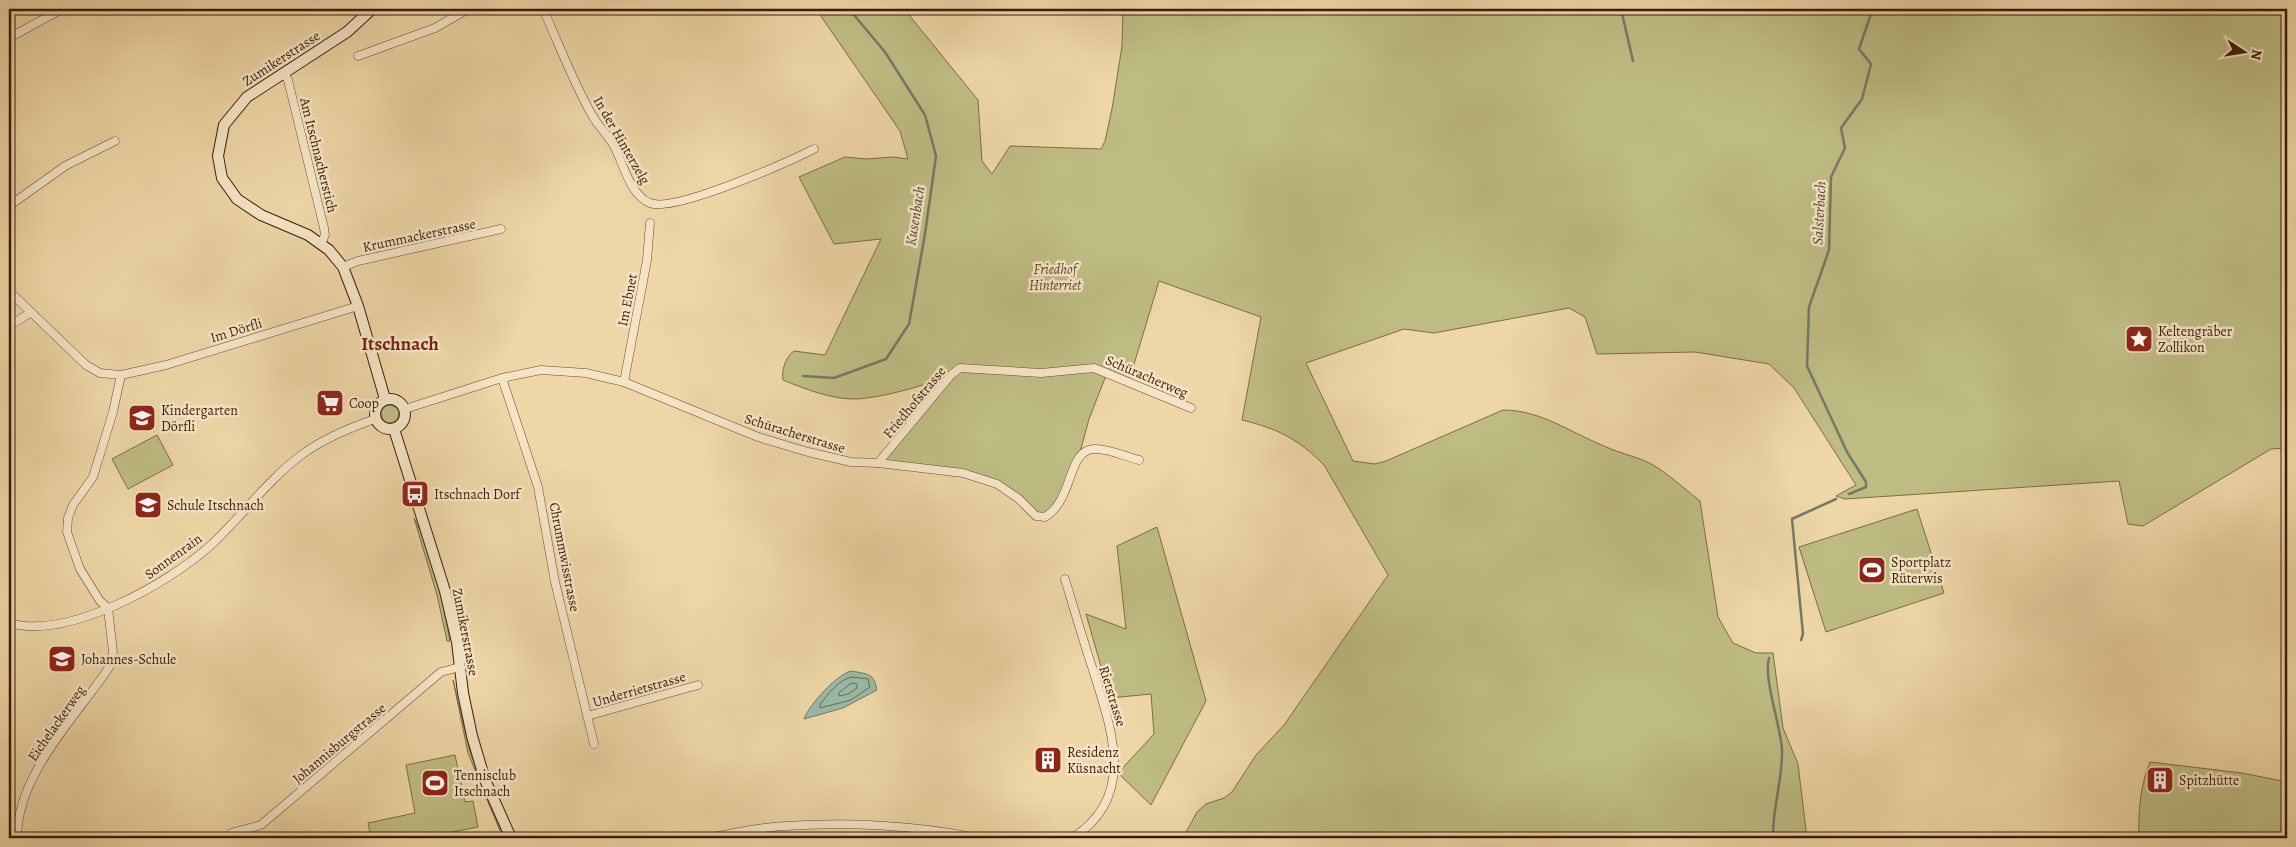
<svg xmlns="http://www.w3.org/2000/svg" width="2296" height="847" font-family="Alegreya,serif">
	<rect width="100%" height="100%" fill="#eed6a6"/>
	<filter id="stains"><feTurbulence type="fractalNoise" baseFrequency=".004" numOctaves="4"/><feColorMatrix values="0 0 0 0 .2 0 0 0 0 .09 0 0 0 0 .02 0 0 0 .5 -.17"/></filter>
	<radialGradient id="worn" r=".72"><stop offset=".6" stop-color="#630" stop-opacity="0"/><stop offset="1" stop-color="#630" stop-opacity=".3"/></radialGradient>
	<!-- green -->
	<g fill="#bebc83" stroke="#7d6c45">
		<path d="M816,9H906L909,15L978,100L982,161L992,174L1010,146L1101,149L1105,141L1112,109L1122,46L1123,9H2287V448L2271,449L2143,526L2128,524L2119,481L1845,499L1836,496L1856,485L1794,388L1769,364L1695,352L1597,354L1585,317L1569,308L1434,333L1404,329L1306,363L1353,461L1375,464L1386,461L1503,410C1540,410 1570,432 1604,446C1623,455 1643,457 1661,470C1674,479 1687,491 1700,501L1718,617L1733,643L1756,653H1773L1783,728L1798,764L1806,830L1802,838H1183L1197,812L1206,804L1224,798L1232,792L1256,755L1284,725L1388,575L1324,465C1297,438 1278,429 1242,420L1261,317L1159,281L1129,381L1107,373L1089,419L1079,456L1051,514L1036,516L997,484L963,473L878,463L935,395H928L926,384C904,391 880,397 858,399C833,400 805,389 783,380C781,371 786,356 794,351L825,355L881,239L834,244L799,177L845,157L866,159L893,157L908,159L900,131Z"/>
		<circle cx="390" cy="414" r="9"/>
		<path d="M157,435L173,465L128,489L112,459Z"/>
		<path d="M1917,509L1944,593L1826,632L1799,547Z"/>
		<path d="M414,518C432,551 443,604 450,641H447L437,595Z"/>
		<path d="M1157,527L1206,701L1151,805L1118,773L1154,734L1151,694L1110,698L1086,614L1126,629L1117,546Z"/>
		<path d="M453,680L469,748L479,778L500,827V831L468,753Z"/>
		<path d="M455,755L465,802L473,801L478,827L437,835L438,838H371L368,823L415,813L406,765Z"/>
		<path d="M2150,762L2242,773L2287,782V838H2139C2138,813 2140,786 2150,762Z"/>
	</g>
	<!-- water -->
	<path fill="#9ab9a4" stroke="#747a65" d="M851,671C868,674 874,673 877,690L843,708L804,719C809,705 836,675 851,671Z"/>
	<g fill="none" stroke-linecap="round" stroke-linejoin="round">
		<!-- shore -->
		<g stroke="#6b6a56" stroke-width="1">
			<path d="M852,677L868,679L870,687L851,700L820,708V705C827,695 839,679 852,677Z"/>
			<path d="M852,683L857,684V688L848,694L839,696V693Z"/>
		</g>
		<!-- stream -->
		<g stroke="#747a65" stroke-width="2.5">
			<path d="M1621,9L1633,61"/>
			<path d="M803,376L834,378L886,359L909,324L925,234L936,156L925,115L885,52L849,9"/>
			<path d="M1849,494L1866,487V482L1847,452L1807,366L1809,307L1829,250L1831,177L1845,148L1841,128L1862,99L1871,64L1859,49L1872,11"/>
			<path d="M1801,640L1803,634L1792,519L1836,499"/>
			<path d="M1769,658C1763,678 1781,727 1782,750C1783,779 1772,809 1773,838"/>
		</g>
		<defs>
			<g id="minor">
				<path d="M543,9C559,44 573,82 592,115C598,126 608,135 614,146C624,164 629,194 650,203C674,213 788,162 814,149"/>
				<path d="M9,38L62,9"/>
				<path d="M358,56L435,28L468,9"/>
				<path d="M284,73L288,80L324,228L325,235L321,244"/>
				<path d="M9,206L65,166L115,141"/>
				<path d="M343,267L358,261L501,229"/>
				<path d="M9,291L86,365L100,373L121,375L166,365L358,306"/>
				<path d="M9,326L30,313"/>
				<path d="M502,378L538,487L555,582L594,744"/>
				<path d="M624,382L647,260L650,223"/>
				<path d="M405,409L502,378L541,370L586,373L624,382L758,437L808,452L851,462L878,463L963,473L997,484L1019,499L1036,516L1045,517C1074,500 1067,450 1094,449C1108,448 1126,457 1139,460"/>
				<path d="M878,463L951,375L960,368L1041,373L1094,368L1191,408"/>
				<path d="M1065,579C1074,609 1083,640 1093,670C1111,728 1138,797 1072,838"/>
				<path d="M9,623C68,640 168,584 211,545C242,516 267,481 300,456C322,439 349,428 375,419"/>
				<path d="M587,716L698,685"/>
				<path d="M231,833L261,825L441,672L460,667"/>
				<path d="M17,838C17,774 76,717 110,666L113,652L108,608L100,601L80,569L67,532L68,518L73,505L93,477L113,412L121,375"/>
				<path d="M706,838C732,834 759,827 785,826C846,822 918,825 977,838"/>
			</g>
			<g id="secondary">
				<path d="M372,9L347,32L247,97L224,125L218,156L222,178L237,199L261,215L308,235L329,250L343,267L358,306L385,399"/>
				<circle cx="390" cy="414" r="15"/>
				<path d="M394,429L445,591L457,642L463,693L472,736L485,780L511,838"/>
			</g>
		</defs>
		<!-- minor casing -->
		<use href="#minor" stroke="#684a2f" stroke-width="9"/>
		<!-- secondary casing -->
		<use href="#secondary" stroke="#3c1c07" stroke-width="12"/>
		<!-- minor -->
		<use href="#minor" stroke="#f4e4c5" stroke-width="8"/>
		<!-- secondary -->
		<use href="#secondary" stroke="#f4e4c5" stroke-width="10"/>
	</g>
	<!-- icons -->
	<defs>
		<symbol id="sight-square" viewBox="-11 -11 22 22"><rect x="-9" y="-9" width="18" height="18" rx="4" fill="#8f2418" stroke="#f4e4c5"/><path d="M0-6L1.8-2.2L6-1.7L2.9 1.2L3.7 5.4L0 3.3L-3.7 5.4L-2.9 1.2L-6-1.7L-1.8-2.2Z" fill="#fff"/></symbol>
		<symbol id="supermarket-square" viewBox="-11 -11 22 22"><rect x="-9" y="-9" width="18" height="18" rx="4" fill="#8f2418" stroke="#f4e4c5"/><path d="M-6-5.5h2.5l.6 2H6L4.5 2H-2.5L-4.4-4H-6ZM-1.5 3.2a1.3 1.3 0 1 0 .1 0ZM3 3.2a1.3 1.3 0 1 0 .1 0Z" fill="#fff"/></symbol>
		<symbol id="school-square" viewBox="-11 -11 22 22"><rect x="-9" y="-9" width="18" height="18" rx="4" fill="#8f2418" stroke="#f4e4c5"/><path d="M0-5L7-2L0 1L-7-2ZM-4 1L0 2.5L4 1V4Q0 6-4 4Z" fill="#fff"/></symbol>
		<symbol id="bus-square" viewBox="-11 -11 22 22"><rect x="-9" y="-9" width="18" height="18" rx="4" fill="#8f2418" stroke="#f4e4c5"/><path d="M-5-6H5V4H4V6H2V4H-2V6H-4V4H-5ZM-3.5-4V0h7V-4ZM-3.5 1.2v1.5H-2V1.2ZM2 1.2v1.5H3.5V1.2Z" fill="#fff"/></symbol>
		<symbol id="stadium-square" viewBox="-11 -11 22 22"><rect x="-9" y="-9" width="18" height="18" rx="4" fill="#8f2418" stroke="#f4e4c5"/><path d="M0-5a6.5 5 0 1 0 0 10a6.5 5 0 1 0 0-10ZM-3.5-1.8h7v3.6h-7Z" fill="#fff"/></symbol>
		<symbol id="building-square" viewBox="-11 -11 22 22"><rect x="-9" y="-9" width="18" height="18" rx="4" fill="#8f2418" stroke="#f4e4c5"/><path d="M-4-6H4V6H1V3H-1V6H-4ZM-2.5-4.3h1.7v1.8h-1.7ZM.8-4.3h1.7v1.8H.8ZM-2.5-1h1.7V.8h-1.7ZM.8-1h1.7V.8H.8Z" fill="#fff"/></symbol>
	</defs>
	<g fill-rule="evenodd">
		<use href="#sight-square" x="2123" y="323" width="32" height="32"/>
		<use href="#supermarket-square" x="314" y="387" width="32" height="32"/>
		<use href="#school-square" x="126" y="402" width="32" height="32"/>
		<use href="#bus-square" x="399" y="478" width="32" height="32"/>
		<use href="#school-square" x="132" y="489" width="32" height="32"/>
		<use href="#stadium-square" x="1856" y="554" width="32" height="32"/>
		<use href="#school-square" x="46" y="643" width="32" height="32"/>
		<use href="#building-square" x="1032" y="744" width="32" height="32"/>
		<use href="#building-square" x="2144" y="764" width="32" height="32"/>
		<use href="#stadium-square" x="419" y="767" width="32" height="32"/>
	</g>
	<g text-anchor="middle" stroke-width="5" stroke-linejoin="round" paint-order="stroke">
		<!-- street labels -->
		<g font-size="14" fill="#3c1c07" stroke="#f4e4c5">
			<text transform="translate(281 58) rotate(-33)" y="5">Zumikerstrasse</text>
			<text transform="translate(622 140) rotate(60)" y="5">In der Hinterzelg</text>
			<text transform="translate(319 155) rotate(76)" y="5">Am Itschnacherstich</text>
			<text transform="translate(419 235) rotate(-12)" y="5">Krummackerstrasse</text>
			<text transform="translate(627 300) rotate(-79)" y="5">Im Ebnet</text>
			<text transform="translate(236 330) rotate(-17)" y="5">Im Dörfli</text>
			<text transform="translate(1147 376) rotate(23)" y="5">Schüracherweg</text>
			<text transform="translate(914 402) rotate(-50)" y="5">Friedhofstrasse</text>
			<text transform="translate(795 433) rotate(17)" y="5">Schüracherstrasse</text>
			<text transform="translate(173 556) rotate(-36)" y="5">Sonnenrain</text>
			<text transform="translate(565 557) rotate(79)" y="5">Chrummwisstrasse</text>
			<text transform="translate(466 632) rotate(79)" y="5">Zumikerstrasse</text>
			<text transform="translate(639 689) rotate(-16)" y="5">Underrietstrasse</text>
			<text transform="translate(1113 696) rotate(73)" y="5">Rietstrasse</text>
			<text transform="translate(56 723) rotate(-55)" y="5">Eichelackerweg</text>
			<text transform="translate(339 743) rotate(-40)" y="5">Johannisburgstrasse</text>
		</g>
		<!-- park labels -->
		<g font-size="14" font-style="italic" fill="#5c4426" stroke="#f4e4c5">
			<text x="1055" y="274">Friedhof<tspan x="1055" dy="16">Hinterriet</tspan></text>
		</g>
		<!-- poi labels -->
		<g font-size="14" fill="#3c1c07" stroke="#f4e4c5" text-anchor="start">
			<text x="2158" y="336">Keltengräber<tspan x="2158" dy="16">Zollikon</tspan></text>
			<text x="349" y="408">Coop</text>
			<text x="161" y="415">Kindergarten<tspan x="161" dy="16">Dörfli</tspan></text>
			<text x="434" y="499">Itschnach Dorf</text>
			<text x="167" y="510">Schule Itschnach</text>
			<text x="1891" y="567">Sportplatz<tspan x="1891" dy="16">Rüterwis</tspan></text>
			<text x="81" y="664">Johannes-Schule</text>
			<text x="1067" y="757">Residenz<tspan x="1067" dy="16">Küsnacht</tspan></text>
			<text x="454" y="780">Tennisclub<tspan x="454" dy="16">Itschnach</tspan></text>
			<text x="2179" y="785">Spitzhütte</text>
		</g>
		<!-- water labels -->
		<g font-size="15" font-style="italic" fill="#584b36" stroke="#f4e4c5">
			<text transform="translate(1819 213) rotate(-87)" y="5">Salsterbach</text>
			<text transform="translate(915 216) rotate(-81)" y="5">Kusenbach</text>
		</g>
		<!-- district labels -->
		<g font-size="19" font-weight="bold" fill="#7a1f14" stroke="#f4e4c5">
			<text x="400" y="350">Itschnach</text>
		</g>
	</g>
	<!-- margin -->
	<rect width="2296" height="847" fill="none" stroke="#eed6a6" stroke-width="30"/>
	<rect x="10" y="10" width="2276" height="827" fill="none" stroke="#3c1c07" stroke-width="2.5"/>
	<rect x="15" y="15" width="2266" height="817" fill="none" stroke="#3c1c07"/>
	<!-- north arrow -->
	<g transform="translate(2244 52) rotate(102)" stroke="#f4e4c5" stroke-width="4" paint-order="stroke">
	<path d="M0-4L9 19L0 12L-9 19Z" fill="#3c1c07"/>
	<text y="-8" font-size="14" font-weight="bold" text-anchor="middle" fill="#3c1c07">N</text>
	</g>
	<rect width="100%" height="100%" filter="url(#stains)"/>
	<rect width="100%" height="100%" fill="url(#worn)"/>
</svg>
